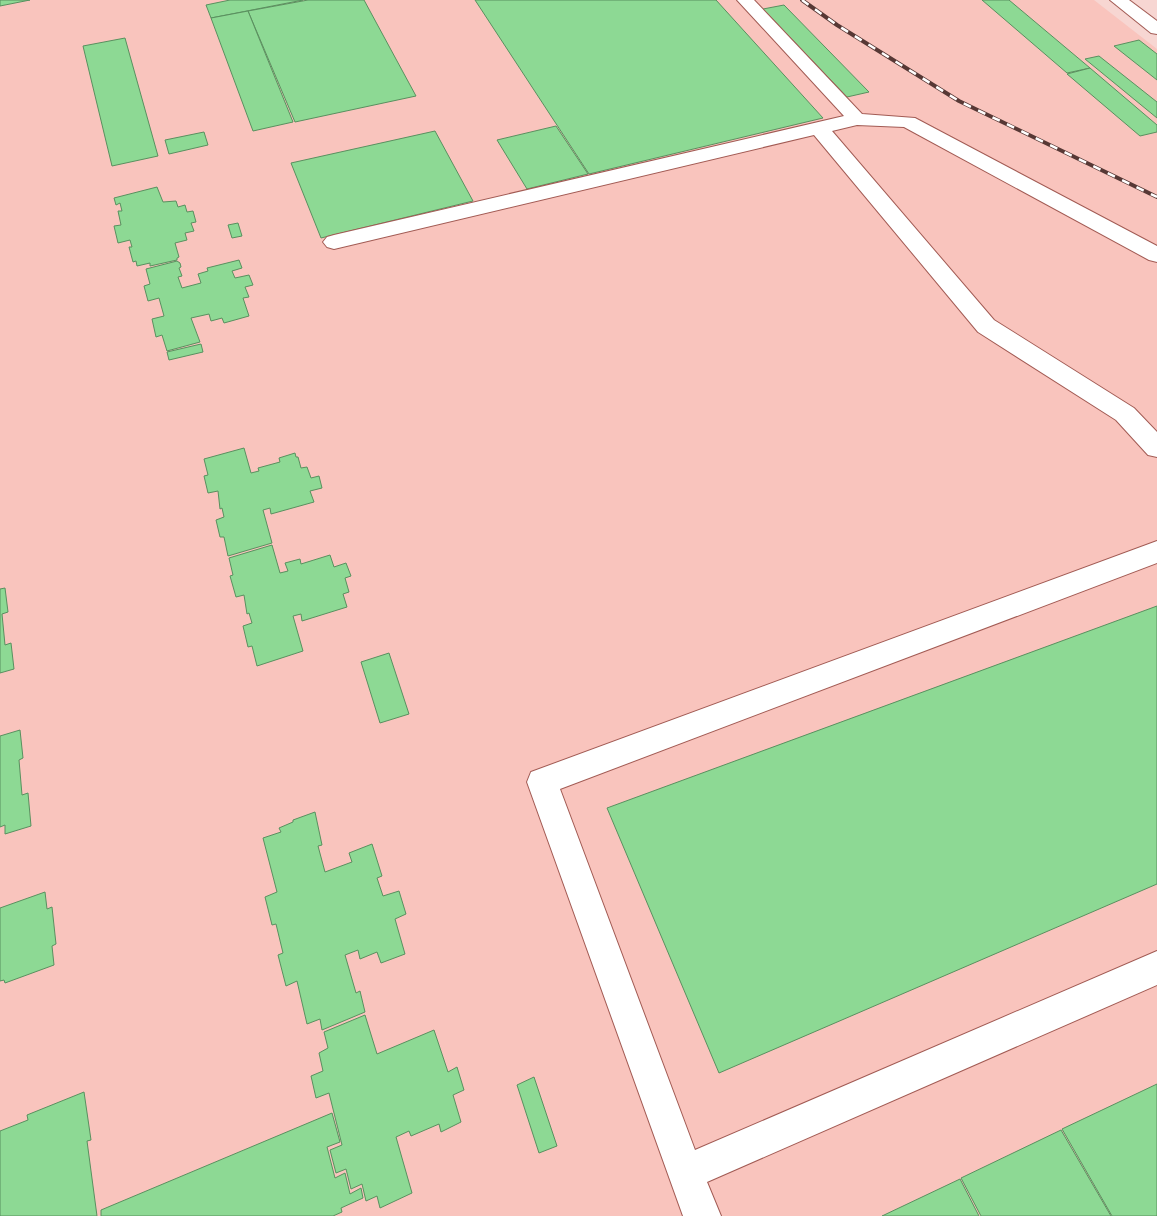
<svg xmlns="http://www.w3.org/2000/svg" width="1157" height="1216" font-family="'Sofia Sans Condensed',sans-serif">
	<rect width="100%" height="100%" fill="#f7d6d2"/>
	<!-- built -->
	<path fill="#f9c4bd" d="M0,0H1094L1157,49V1216H0Z"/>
	<!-- building -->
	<g fill="#8dd994" stroke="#59905f">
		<path d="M0,0H30L0,6Z"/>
		<path d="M230,0H303L211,18L206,5Z"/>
		<path d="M308,0H364L416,96L295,122L248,11Z"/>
		<path d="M475,0H716L823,118L589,174Z"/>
		<path d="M982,0H1009L1090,68L1067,73Z"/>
		<path d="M784,5L869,92L847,97L763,9Z"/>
		<path d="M248,11L293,122L253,131L211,18Z"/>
		<path d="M125,38L158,156L112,166L83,46Z"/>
		<path d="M1139,40L1157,54V80L1114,46Z"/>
		<path d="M1099,56L1157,102V118L1085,59Z"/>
		<path d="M1090,68L1157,125V132L1140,136L1067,74Z"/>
		<path d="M556,126L588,174L527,189L497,140Z"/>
		<path d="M435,131L473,201L321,238L291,163Z"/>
		<path d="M204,132L208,145L169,154L165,140Z"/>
		<path d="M157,187L163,202L176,201L178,207L185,205L187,212L193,211L196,222L191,223L194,231L185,233L187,240L175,243L179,257L177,258V260L150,266V263L137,266L136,261L133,262L129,247H132L130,240L118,243L114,226L121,225L118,211H122L120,203L116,205L114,198Z"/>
		<path d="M238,223L242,236L232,238L228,225Z"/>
		<path d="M239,260L242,268L232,271L235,278L249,275L253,285L245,287L249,297L243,298L249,316L224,323L222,318L211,321L209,314L191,318L200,342L167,351L162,335L156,337L152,319L164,316L159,298L148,301L144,286L150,284L146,269L177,261L180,263L181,267L179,268L182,276L178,277L182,288L201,283L198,274L208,271L207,268Z"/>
		<path d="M201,344L203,352L169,360L167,352Z"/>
		<path d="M244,448L251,473L259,471L258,468L280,462L279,458L295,453L296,457H298L301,468L307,467L311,478L319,476L322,488L310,491L314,502L271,514L270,508L263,510L272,543L228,556L224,537H220L216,520L224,517L222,508L220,509L218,491L208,493L204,476L208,475L204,459Z"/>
		<path d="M272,545L280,573L288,571L285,563L300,559L301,564L330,555L334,567L346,563L351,576L345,578L349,592L343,594L347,607L302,621L301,614L293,616L303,651L257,666L252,646L248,647L243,626L252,623L249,613L247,614L244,595L236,597L230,576L233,575L229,558Z"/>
		<path d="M5,588L8,612L2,614L5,645L11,643L14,669L0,673V589Z"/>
		<path d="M1157,606V884L719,1073L607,808Z"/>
		<path d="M389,653L409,714L380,723L361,662Z"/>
		<path d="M20,730L23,758L19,760L22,795L28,793L31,826L5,834V825L0,827V736Z"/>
		<path d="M315,812L322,845L318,846L325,872L352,862L349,853L372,844L382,876L377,878L383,896L399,891L406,914L395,919L405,954L381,963L377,952L360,959L358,950L345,955L356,993L360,991L365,1012L322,1030L320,1019L307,1024L297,981L286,986L278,955L283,953L276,924L272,925L265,897L277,892L263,838L281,832L279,828L293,822V820Z"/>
		<path d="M45,892L47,909L52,907L56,944L52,946L54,965L5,983L4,980L0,981V908Z"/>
		<path d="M365,1015L377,1054L434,1030L448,1072L457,1067L464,1090L453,1095L461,1122L441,1132L439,1124L411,1136L409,1131L396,1137L412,1193L380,1208L377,1196L366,1201L362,1184L351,1189L346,1169L336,1173L330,1150L342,1145L329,1093L316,1098L311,1076L323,1071L319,1053L328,1048L324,1032Z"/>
		<path d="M534,1077L557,1146L539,1153L517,1085Z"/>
		<path d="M1157,1084V1216H1112L1062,1129Z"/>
		<path d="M84,1092L91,1140L87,1141L97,1216H0V1131L28,1120L27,1115Z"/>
		<path d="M332,1113L340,1142L327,1147L335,1178L345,1173L350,1194L361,1188L363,1198L341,1208L342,1212L333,1216H101V1210Z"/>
		<path d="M1061,1130L1111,1216H981L961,1178Z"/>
		<path d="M960,1179L979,1216H882Z"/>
	</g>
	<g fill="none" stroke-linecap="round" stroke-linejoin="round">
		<defs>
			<g id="minor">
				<path d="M737,0H754L862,114L915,118L1157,246V262L1149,260L904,127L857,125L832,131L994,320L1134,408L1157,432V457L1148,455L1116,420L978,332L814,135L334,249L327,247L323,242L327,237L334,235L844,116Z"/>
				<path d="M1110,0H1129L1157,21V34L1151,33Z"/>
				<path d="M1157,541V563L560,789L695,1150L1157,951V985L707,1182L721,1216H683L527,782L531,772Z"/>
			</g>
		</defs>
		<!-- minor casing -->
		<use href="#minor" stroke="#a25b54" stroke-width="2"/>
		<!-- minor -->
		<use href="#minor" fill="#fff" fill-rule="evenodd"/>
		<defs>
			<path id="rail" d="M802,0L837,25L959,101L1157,197"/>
		</defs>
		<!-- rail casing -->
		<use href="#rail" stroke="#573835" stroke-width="4"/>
		<!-- rail -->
		<use href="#rail" stroke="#fff" stroke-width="2.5" stroke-dasharray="8" stroke-linecap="butt"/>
	</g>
</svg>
